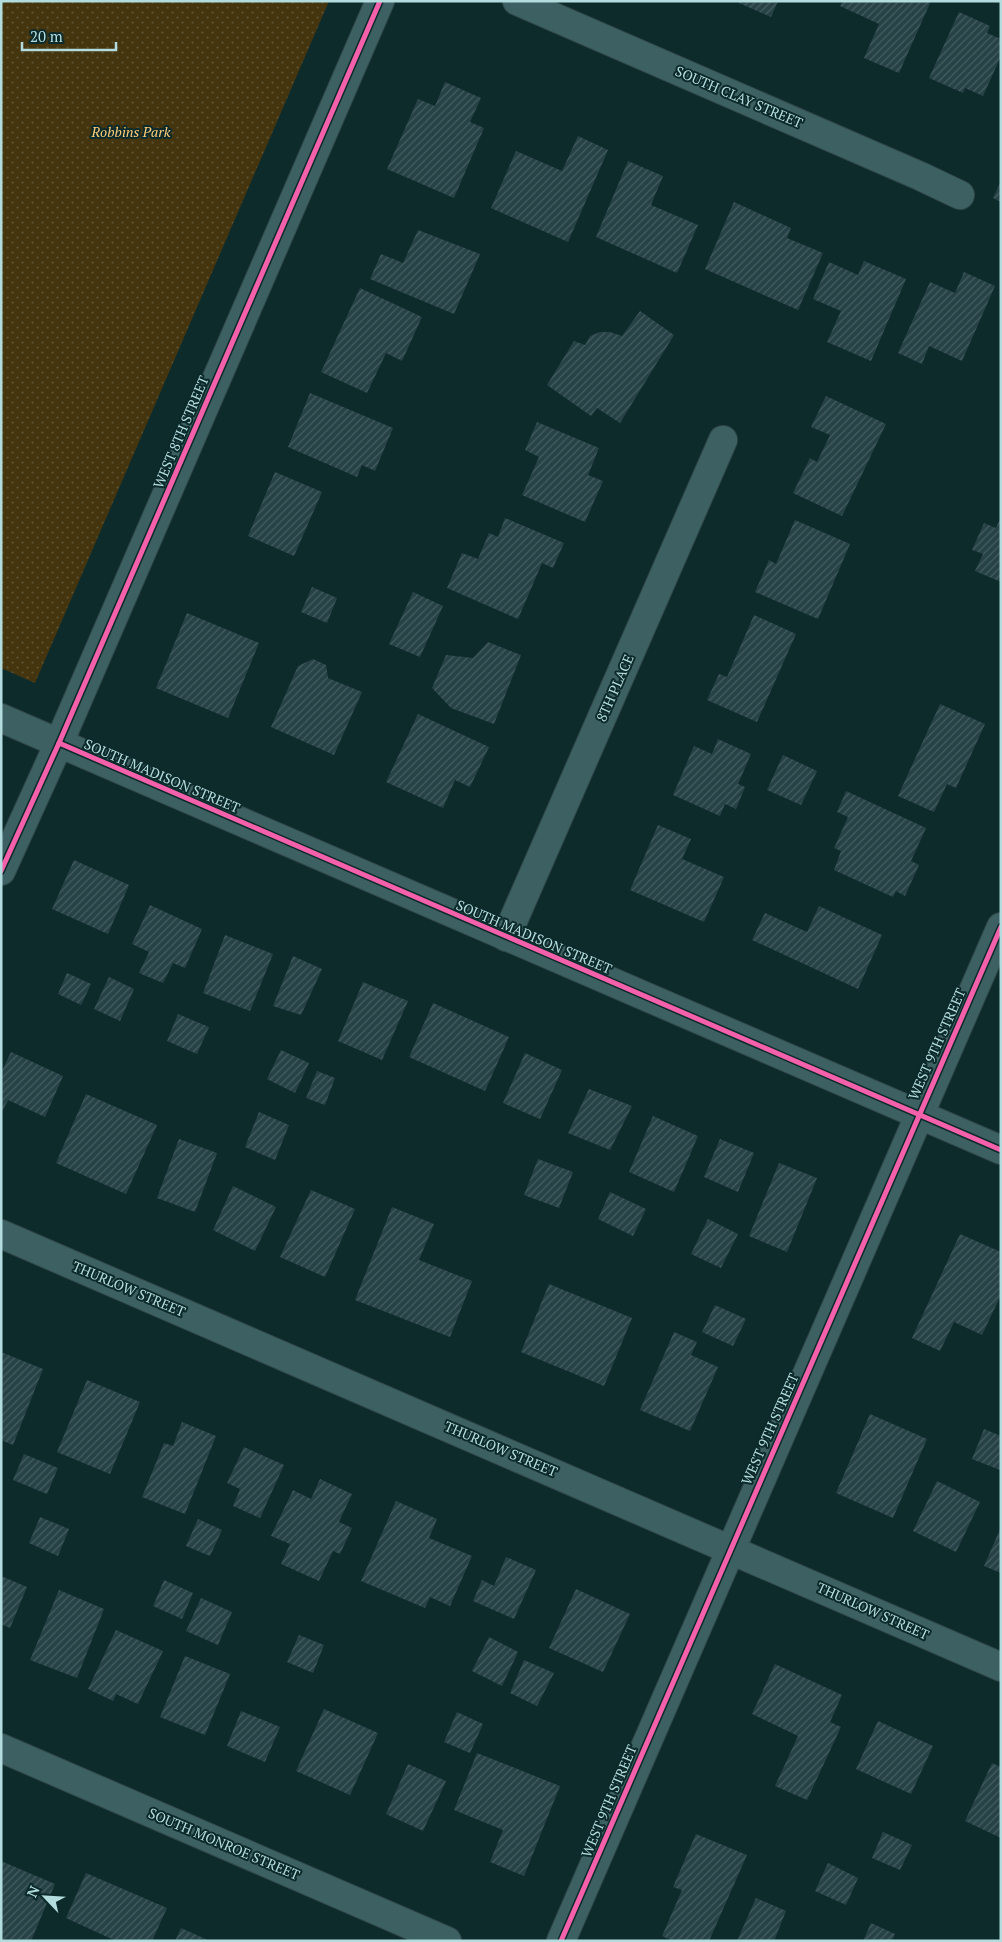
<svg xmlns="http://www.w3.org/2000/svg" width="1002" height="1942" font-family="'PT Serif',serif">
	<defs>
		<pattern id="park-dots" width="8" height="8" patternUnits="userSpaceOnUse" patternTransform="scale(1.25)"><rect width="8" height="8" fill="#44350f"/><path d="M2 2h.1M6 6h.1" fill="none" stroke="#5d5232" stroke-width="1.8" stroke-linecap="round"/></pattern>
		<pattern id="building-hatch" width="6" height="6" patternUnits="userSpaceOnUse" patternTransform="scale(1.25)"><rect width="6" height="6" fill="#274246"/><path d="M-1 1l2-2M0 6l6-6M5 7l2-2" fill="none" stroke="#445d60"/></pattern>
	</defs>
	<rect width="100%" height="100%" fill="#0e2b2c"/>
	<!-- park -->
	<path fill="url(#park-dots)" d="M1,1H329L35,683L1,668Z"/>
	<!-- building -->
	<g fill="url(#building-hatch)">
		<path d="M739,1H778L771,17L739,3Z"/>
		<path d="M843,1H931L899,73L864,58L879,24L840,6Z"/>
		<path d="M959,12L990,26L987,33L1001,39V56L983,96L965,88L963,93L929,78Z"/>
		<path d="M445,82L481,98L470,122L484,128L454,198L387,169L418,99L435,106Z"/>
		<path d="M578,136L608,150L568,242L491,208L516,151L562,171Z"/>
		<path d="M628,161L663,176L651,205L698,225L677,273L596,237Z"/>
		<path d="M1001,181V202L993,198Z"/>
		<path d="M734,202L791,228L787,238L823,253L798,310L705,269Z"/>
		<path d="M418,230L480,254L454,314L370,279L381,254L403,263Z"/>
		<path d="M864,261L906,279L871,361L827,342L841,311L813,299L829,262L858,275Z"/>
		<path d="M964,272L995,286L962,361L929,346L922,364L898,353L930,282L955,293Z"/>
		<path d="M360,288L422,317L402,361L386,353L367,393L321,372Z"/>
		<path d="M640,311L674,335L620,423L597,408L591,416L547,385L574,341L585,345L590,336L600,332H610L622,336Z"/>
		<path d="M310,393L393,428L375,471L362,465L357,477L288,447Z"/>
		<path d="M826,396L886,424L842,516L793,493L810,458L817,462L830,435L811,427Z"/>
		<path d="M537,422L599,448L588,475L603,481L585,522L522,495L539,457L525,450Z"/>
		<path d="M275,472L322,492L294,556L248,536Z"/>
		<path d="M1001,517V582L975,571L983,554L972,550L984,523L996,528Z"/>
		<path d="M505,518L564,543L553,568L542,563L518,619L447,588L462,553L478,559L489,533L498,537Z"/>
		<path d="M795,520L850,544L818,619L755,592L769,560L776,564Z"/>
		<path d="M312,587L337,598L327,623L301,612Z"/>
		<path d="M413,592L443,606L420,657L389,644Z"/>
		<path d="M187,613L259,643L228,718L156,688Z"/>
		<path d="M754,615L796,634L757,722L707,700L719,674L727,677Z"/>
		<path d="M488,642L521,655L494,724L451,708L432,688L446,655L473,658Z"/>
		<path d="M313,659L326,665L328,678L362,692L334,755L271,727L298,666Z"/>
		<path d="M940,704L985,724L956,788L947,784L934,812L898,796Z"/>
		<path d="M418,714L489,747L470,787L455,780L443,808L386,782Z"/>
		<path d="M718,739L751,754L738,784L745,787L736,809L725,804L720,816L673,795L694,746L712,754Z"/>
		<path d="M783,755L817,771L801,805L767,790Z"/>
		<path d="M846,791L926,828L911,861L919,865L905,896L896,891L893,897L834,870L841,851L834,848L848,817L837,812Z"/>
		<path d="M658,825L691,839L682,859L724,877L704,922L630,890Z"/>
		<path d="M74,860L129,885L108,934L52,909Z"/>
		<path d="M150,905L202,929L185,968L173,963L163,983L139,973L149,952L132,944Z"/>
		<path d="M819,906L882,935L858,989L752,940L765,913L807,932Z"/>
		<path d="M225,935L273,954L250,1011L203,993Z"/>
		<path d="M293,956L322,969L301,1015L273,1006Z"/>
		<path d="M67,973L91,984L81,1005L58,994Z"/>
		<path d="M109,977L134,989L120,1021L94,1009Z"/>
		<path d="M363,982L408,1001L382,1060L338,1041Z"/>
		<path d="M433,1003L509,1037L485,1091L409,1057Z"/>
		<path d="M178,1014L209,1027L197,1054L167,1041Z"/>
		<path d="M281,1050L309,1063L295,1093L267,1079Z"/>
		<path d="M11,1052L63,1076L45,1117L8,1100L1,1114V1073Z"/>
		<path d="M525,1053L562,1070L540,1119L503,1103Z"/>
		<path d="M317,1071L335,1078L325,1105L306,1098Z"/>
		<path d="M589,1089L632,1106L610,1150L568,1133Z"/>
		<path d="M86,1094L157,1125L126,1194L56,1163Z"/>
		<path d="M259,1112L289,1125L275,1160L245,1147Z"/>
		<path d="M653,1116L698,1136L674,1192L629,1172Z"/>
		<path d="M179,1139L217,1153L195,1212L157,1198Z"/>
		<path d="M720,1139L754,1153L738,1192L704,1177Z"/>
		<path d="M538,1159L573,1172L559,1208L524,1195Z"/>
		<path d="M779,1163L817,1178L787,1252L749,1236Z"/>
		<path d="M233,1186L276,1207L255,1251L213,1230Z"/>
		<path d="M311,1190L355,1209L325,1277L280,1257Z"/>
		<path d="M610,1192L646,1209L633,1236L598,1219Z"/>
		<path d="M392,1207L434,1224L419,1260L472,1281L450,1337L355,1300Z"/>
		<path d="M708,1219L738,1234L721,1268L691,1254Z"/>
		<path d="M960,1234L1001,1252V1295L982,1335L954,1322L940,1351L912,1338Z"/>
		<path d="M549,1284L632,1318L604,1386L521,1352Z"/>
		<path d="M715,1305L746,1319L733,1346L702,1332Z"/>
		<path d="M674,1332L697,1342L691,1355L718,1367L690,1431L640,1410Z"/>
		<path d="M1,1352L43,1369L13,1445L1,1440Z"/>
		<path d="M87,1380L140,1402L110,1474L57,1452Z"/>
		<path d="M870,1414L927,1439L893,1518L836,1493Z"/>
		<path d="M182,1422L216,1436L185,1514L142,1497L164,1443L173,1446Z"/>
		<path d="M984,1429L1001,1436L1000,1470L972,1459Z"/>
		<path d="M244,1447L284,1465L260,1518L233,1506L240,1489L227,1483Z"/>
		<path d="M24,1454L58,1468L47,1494L13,1480Z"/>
		<path d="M320,1479L352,1494L339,1522L352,1528L340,1554L333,1551L319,1581L281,1564L290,1544L271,1536L293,1490L311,1499Z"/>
		<path d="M937,1481L980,1502L956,1552L913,1531Z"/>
		<path d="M396,1501L437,1519L429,1538L472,1556L450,1606L430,1597L425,1608L361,1581Z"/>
		<path d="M40,1517L69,1529L58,1556L29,1543Z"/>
		<path d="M198,1519L222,1530L210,1556L186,1546Z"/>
		<path d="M1001,1527V1573L984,1566Z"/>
		<path d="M506,1557L536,1570L514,1619L473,1601L482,1580L494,1586Z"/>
		<path d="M1,1576L27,1587L10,1628L1,1624Z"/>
		<path d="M164,1580L193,1593L182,1619L153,1606Z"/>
		<path d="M576,1589L630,1614L603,1672L549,1648Z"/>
		<path d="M59,1590L104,1609L77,1678L30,1660Z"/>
		<path d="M201,1598L232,1612L218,1645L186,1631Z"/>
		<path d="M116,1630L163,1651L138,1704L116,1694L113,1701L88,1689Z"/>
		<path d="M299,1635L324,1645L313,1673L287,1662Z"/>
		<path d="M489,1637L518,1652L502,1686L472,1671Z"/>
		<path d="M185,1656L230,1674L205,1735L160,1717Z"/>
		<path d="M524,1660L554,1673L537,1706L510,1693Z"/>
		<path d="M775,1664L842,1695L830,1722L841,1727L807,1800L775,1786L798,1736L752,1714Z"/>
		<path d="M324,1709L378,1733L350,1795L296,1771Z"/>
		<path d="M241,1711L280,1727L265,1762L227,1746Z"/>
		<path d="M457,1712L483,1724L470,1753L444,1742Z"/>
		<path d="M878,1721L933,1746L911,1794L856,1769Z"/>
		<path d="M477,1753L560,1786L524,1876L490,1862L503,1830L454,1810Z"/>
		<path d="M992,1763L1001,1767V1838L965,1821Z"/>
		<path d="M408,1764L446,1781L423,1831L386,1814Z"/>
		<path d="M883,1832L912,1845L900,1870L872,1858Z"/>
		<path d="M696,1834L747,1855L709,1941H673L662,1936L682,1890L673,1887Z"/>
		<path d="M1,1861L55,1884L31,1941H1Z"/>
		<path d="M828,1863L858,1878L846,1905L815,1891Z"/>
		<path d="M86,1873L167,1908L152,1941H116L66,1918Z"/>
		<path d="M756,1898L786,1911L774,1941H737Z"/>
		<path d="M871,1923L895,1934L892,1941H863Z"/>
		<path d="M181,1928L210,1941H175Z"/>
	</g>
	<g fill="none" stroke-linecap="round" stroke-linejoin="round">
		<defs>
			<g id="minor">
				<path d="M517,1L920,176L960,195"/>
				<path d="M1,871L59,743L380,1"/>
				<path d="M506,937L723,440"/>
				<path d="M1,1234L1001,1667"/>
				<path d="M1,1748L447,1941"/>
				<path d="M561,1941L1001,927"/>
			</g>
			<path id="tertiary" d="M1,718L1001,1150"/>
		</defs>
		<!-- minor casing -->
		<use href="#minor" stroke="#304849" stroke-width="30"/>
		<!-- tertiary casing -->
		<use href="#tertiary" stroke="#304849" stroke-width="30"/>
		<!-- minor -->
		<use href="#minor" stroke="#3d6062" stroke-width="28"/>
		<!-- tertiary -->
		<use href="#tertiary" stroke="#3d6062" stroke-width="28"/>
		<defs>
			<g id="cycleway">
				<path d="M59,743L1001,1150"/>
				<path d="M1,871L59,743L380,1"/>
				<path d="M561,1941L1001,927"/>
			</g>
		</defs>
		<!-- cycleway casing -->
		<use href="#cycleway" stroke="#0d2a2b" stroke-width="8"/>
		<!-- cycleway -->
		<use href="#cycleway" stroke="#f560ab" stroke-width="5"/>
	</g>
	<g text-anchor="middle" stroke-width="4" stroke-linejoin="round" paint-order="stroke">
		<!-- street labels -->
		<g font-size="14" fill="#b3dcde" stroke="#0d2a2b">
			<text transform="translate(739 97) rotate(23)" y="5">SOUTH CLAY STREET</text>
			<text transform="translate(181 432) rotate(-67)" y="5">WEST 8TH STREET</text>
			<text transform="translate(615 688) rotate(-66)" y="5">8TH PLACE</text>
			<text transform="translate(162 776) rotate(23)" y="5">SOUTH MADISON STREET</text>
			<text transform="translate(534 937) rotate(23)" y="5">SOUTH MADISON STREET</text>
			<text transform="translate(937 1044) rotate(-66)" y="5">WEST 9TH STREET</text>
			<text transform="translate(129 1289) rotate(23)" y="5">THURLOW STREET</text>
			<text transform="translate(770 1429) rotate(-66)" y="5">WEST 9TH STREET</text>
			<text transform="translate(501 1449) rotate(23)" y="5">THURLOW STREET</text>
			<text transform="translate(873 1611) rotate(24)" y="5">THURLOW STREET</text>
			<text transform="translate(609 1801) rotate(-67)" y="5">WEST 9TH STREET</text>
			<text transform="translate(224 1844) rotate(23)" y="5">SOUTH MONROE STREET</text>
		</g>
		<!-- park labels -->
		<g font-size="14" font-style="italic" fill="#ffce7b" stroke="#0d2a2b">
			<text x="131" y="137">Robbins Park</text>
		</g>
	</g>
	<!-- border -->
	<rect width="1002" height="1942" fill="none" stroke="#b3dcde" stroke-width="5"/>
	<!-- north arrow -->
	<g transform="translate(45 1897) rotate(295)" stroke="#0d2a2b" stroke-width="4" paint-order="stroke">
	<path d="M0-4L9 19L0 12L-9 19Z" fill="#b3dcde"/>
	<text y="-8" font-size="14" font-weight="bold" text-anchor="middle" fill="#b3dcde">N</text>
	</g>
	<!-- scale -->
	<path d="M22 42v8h94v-8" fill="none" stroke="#b3dcde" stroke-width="2.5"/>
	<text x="30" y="42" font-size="15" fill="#b3dcde" stroke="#0d2a2b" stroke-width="4" paint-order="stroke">20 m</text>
</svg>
